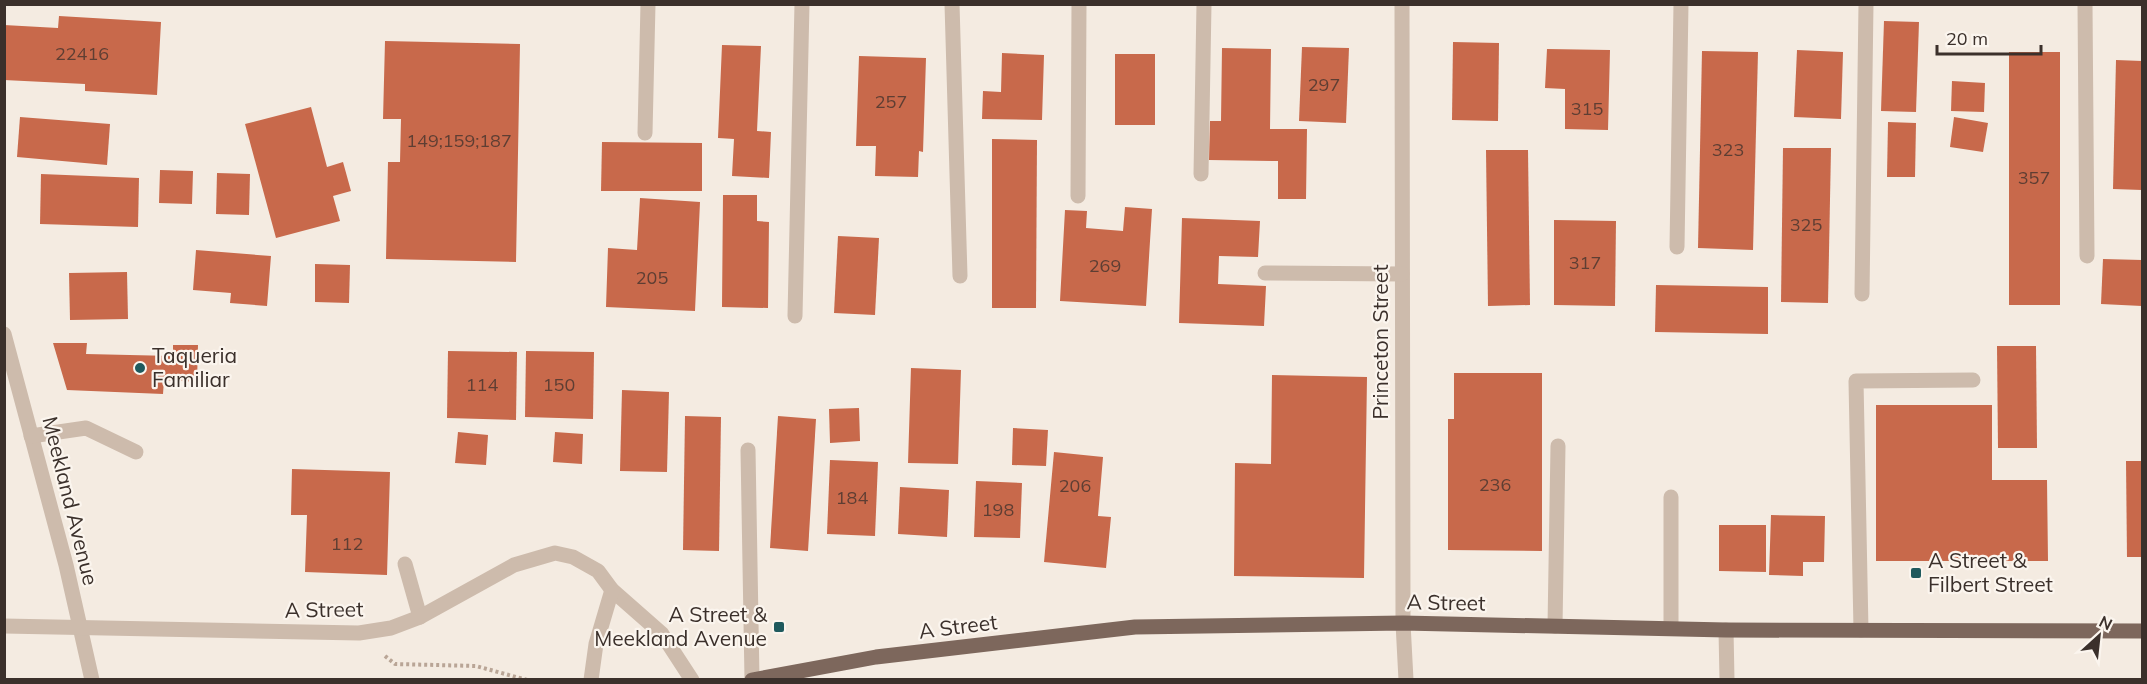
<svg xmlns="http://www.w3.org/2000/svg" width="2147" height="684" font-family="Mulish,sans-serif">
	<rect width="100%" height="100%" fill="#f4ebe1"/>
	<!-- building -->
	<g fill="#c8694b">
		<path d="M59,16L161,22L157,95L85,91V84L4,80V25L58,28Z"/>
		<path d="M1884,21L1919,22L1916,112L1881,111Z"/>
		<path d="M385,41L520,44L516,262L386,259L388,162H400L401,119H383Z"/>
		<path d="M1453,42L1499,43L1498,121L1452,120Z"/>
		<path d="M722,45L761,46L757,131L771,132L769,178L732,176L734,139L718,138Z"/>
		<path d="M1302,47L1349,48L1346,123L1299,121Z"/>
		<path d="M1222,48L1271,49L1270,129H1307L1306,199H1278V161L1209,160L1210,121H1221Z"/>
		<path d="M1547,49L1610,50L1608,130L1565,129V89L1545,88Z"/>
		<path d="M1797,50L1843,52L1841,119L1794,117Z"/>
		<path d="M1702,51L1758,52L1753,250L1698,248Z"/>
		<rect x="2009" y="52" width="51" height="253"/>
		<path d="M1002,53L1044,55L1042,120L982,119L983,91L1001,92Z"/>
		<rect x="1115" y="54" width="40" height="71"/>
		<path d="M859,56L926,58L923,152L919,151L918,177L875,176L876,146H856Z"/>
		<path d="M2116,60L2142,61V190L2113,189Z"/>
		<path d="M1952,81L1985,83L1984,112L1951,111Z"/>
		<path d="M311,107L327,167L343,162L351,191L333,196L340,221L276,238L245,124Z"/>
		<path d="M20,117L110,124L107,165L17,157Z"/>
		<path d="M1954,117L1988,123L1983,152L1950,147Z"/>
		<path d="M1888,122L1916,123L1915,177H1887Z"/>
		<path d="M992,139L1037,140L1036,308H992Z"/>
		<path d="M602,142L702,143V191H601Z"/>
		<path d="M1783,148H1831L1828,303L1781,302Z"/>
		<path d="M1486,150H1528L1530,305L1488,306Z"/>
		<path d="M160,170L193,171L192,204L159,203Z"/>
		<path d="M217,173L250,174L249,215L216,214Z"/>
		<path d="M41,174L139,178L138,227L40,224Z"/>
		<path d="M723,195H757V221L769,222L768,308L722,307Z"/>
		<path d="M640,198L700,202L695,311L606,307L608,248L637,250Z"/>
		<path d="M1125,207L1152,209L1146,306L1060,301L1065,210L1087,211L1086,228L1123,231Z"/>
		<path d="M1182,218L1260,221L1258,257L1219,256L1218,284L1266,286L1264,326L1179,323Z"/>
		<path d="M1554,220L1616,221L1615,306L1554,305Z"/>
		<path d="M838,236L879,238L875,315L834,313Z"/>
		<path d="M196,250L271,256L267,306L230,303L231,293L193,290Z"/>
		<path d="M2103,259L2142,260V306L2101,304Z"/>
		<path d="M315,264L350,265L349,303L315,302Z"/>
		<path d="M127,272L128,319L70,320L69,273Z"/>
		<path d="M1656,285L1768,287V334L1655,332Z"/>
		<path d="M53,343H87L86,354L173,356V345H198L197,382L164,380L163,394L67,390Z"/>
		<path d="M1997,346H2036L2037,448H1998Z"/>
		<path d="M448,351L517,352L516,420L447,418Z"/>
		<path d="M526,351L594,352L593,419L525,417Z"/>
		<path d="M911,368L961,370L958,464L908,463Z"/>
		<path d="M1454,373H1542V551L1448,550V419H1454Z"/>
		<path d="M1272,375L1367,377L1364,578L1234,576L1235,463L1271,464Z"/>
		<path d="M622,390L669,392L667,472L620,471Z"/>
		<path d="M1876,405H1992V480H2047L2048,561H1876Z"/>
		<path d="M859,408L860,441L830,443L829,409Z"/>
		<path d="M685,416L721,417L719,551L683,550Z"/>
		<path d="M778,416L816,419L808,551L770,548Z"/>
		<path d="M1013,428L1048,430L1046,466L1012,465Z"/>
		<path d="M458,432L488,435L486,465L455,463Z"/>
		<path d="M555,432L583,434L582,464L553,462Z"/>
		<path d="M1054,452L1103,457L1098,516L1111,517L1106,568L1044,562Z"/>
		<path d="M830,460L878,462L875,536L827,534Z"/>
		<path d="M2126,461H2142V557H2127Z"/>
		<path d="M292,469L390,472L387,575L305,572L307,515H291Z"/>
		<path d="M976,481L1022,483L1020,538L974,537Z"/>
		<path d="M900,487L949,490L947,537L898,534Z"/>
		<path d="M1771,515L1825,516L1824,562H1803V576L1769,575Z"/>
		<path d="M1719,525H1766V572L1719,571Z"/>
	</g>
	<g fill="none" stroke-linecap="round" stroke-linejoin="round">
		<!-- path -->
		<path stroke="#b9a596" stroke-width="4" stroke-dasharray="3 3" stroke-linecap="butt" d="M385,656L395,664L476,666L527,680"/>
		<!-- minor -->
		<g stroke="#cdbbac" stroke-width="15">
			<path d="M952,4L960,276"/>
			<path d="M1402,4L1403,623L1406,680"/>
			<path d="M2085,4L2087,256"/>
			<path d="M645,133L648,4"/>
			<path d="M1201,174L1204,4"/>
			<path d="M1078,196L1079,4"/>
			<path d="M1677,247L1681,4"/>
			<path d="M1265,273L1402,274"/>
			<path d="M1862,294L1866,4"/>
			<path d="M795,316L802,4"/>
			<path d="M4,334L66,565L92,680"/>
			<path d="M31,436L86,428L136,452"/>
			<path d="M748,450L752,679"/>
			<path d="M1671,497V628"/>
			<path d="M405,564L420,617"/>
			<path d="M4,626L359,633L391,628L420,617L514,565L555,553L573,557L598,571L612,590L662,634L692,680"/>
			<path d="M1555,626L1558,446"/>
			<path d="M1726,630L1727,680"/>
			<path d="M1861,630L1856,381L1973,380"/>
			<path d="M591,680L596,644L612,590"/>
		</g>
		<!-- major -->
		<path stroke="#7d675c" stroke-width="15" d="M752,680L876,657L1135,627L1403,623L1726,630L2142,631"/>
	</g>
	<!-- markers -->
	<g fill="#1f5a5e" stroke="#fbf5ee" stroke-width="2">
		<circle cx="140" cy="368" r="6"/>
		<rect x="1910" y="567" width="12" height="12" rx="3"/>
		<rect x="773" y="621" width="12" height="12" rx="3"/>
	</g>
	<g text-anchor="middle" stroke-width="4.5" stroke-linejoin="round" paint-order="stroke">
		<!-- number labels -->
		<g font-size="18" fill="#5e3e33">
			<text x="82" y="60">22416</text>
			<text x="1324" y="91">297</text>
			<text x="891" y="108">257</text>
			<text x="1587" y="115">315</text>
			<text x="459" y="147">149;159;187</text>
			<text x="1728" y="156">323</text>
			<text x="2034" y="184">357</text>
			<text x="1806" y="231">325</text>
			<text x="1585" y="269">317</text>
			<text x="1105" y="272">269</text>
			<text x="652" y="284">205</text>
			<text x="482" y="391">114</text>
			<text x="559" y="391">150</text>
			<text x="1495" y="491">236</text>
			<text x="1075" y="492">206</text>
			<text x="852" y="504">184</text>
			<text x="998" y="516">198</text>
			<text x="347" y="550">112</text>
		</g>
		<!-- street labels -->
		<g font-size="21" fill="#3b302b" stroke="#fbf5ee">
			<text transform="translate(1381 342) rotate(-90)" y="7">Princeton Street</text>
			<text transform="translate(70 501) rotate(76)" y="7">Meekland Avenue</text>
			<text transform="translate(1446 603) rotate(1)" y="7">A Street</text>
			<text transform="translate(324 610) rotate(-1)" y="7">A Street</text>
			<text transform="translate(958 627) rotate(-7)" y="7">A Street</text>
		</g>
		<!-- poi labels -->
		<g font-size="21" fill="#3b302b" stroke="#fbf5ee" text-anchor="start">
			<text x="152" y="363">Taqueria<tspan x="152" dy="24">Familiar</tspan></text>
			<text x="1928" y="568">A Street &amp;<tspan x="1928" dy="24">Filbert Street</tspan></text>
			<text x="767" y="622" text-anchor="end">A Street &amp;<tspan x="767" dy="24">Meekland Avenue</tspan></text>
		</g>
	</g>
	<!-- border -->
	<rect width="2147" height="684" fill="none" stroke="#3b302b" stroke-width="12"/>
	<!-- north arrow -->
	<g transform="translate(2099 636) rotate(27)" stroke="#fbf5ee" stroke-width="4.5" paint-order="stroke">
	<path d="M0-4.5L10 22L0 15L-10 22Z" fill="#3b302b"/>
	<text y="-9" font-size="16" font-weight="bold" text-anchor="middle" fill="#3b302b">N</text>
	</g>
	<!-- scale -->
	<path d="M1937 45v9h104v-9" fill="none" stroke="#3b302b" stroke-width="3"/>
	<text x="1946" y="45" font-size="18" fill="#3b302b" stroke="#fbf5ee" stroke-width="4.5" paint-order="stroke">20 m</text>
</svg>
